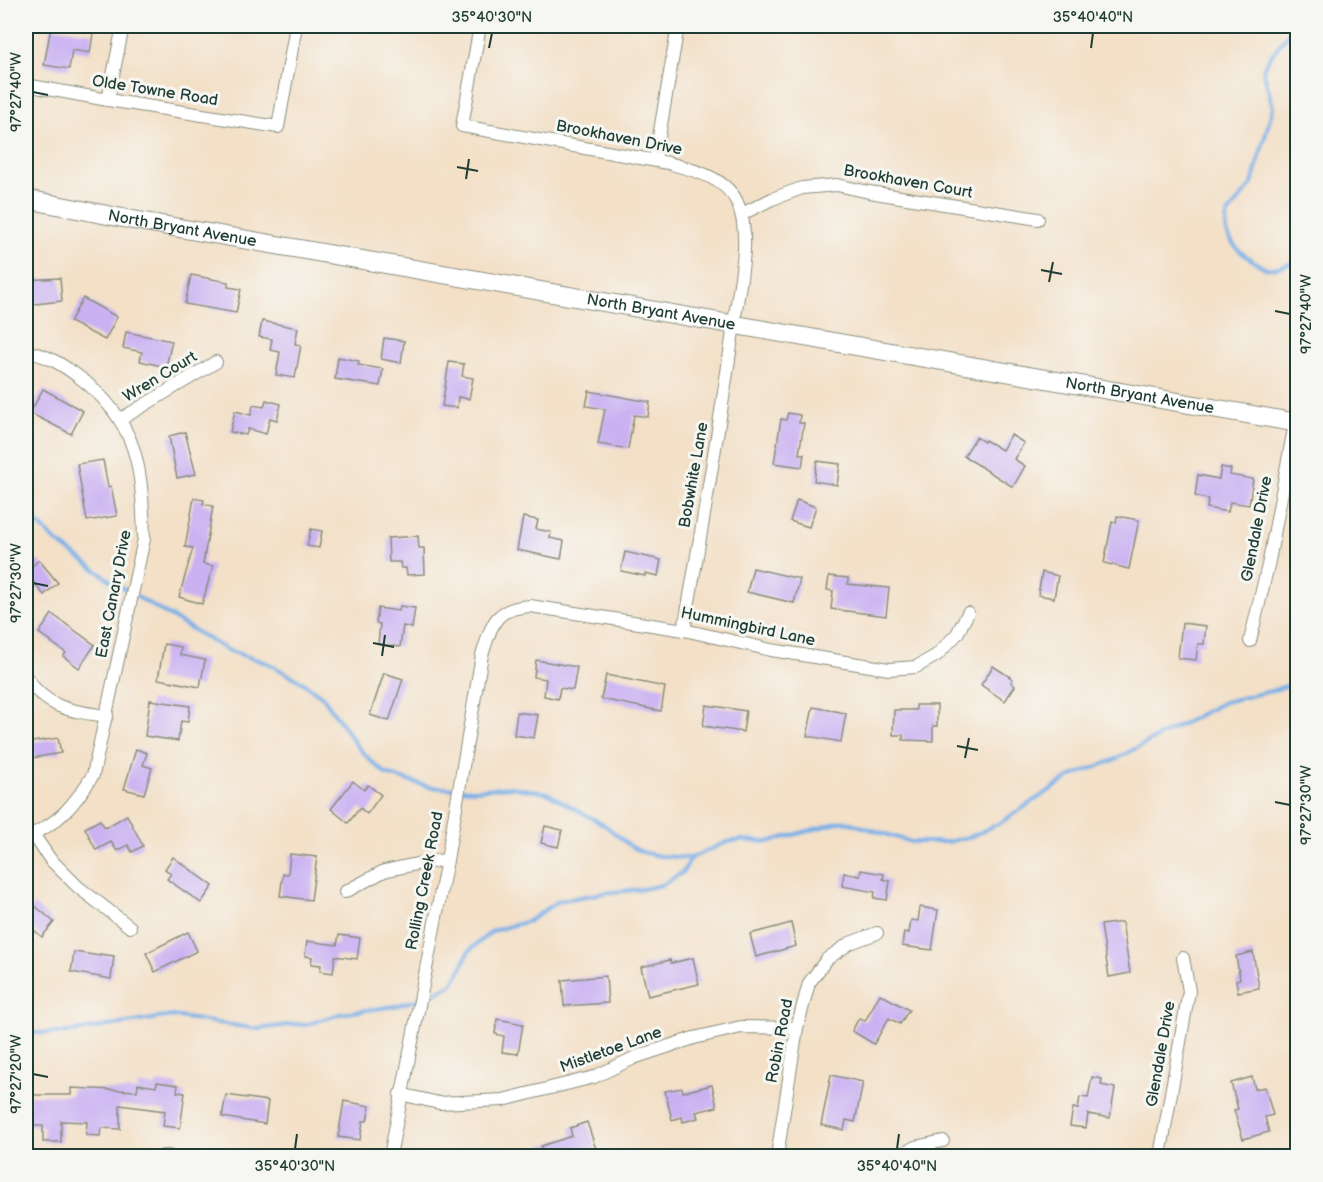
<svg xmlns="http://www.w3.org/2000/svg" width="1323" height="1182" font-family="'Balsamiq Sans',sans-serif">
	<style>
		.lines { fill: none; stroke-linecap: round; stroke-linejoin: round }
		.stream { stroke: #77afe7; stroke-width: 4 }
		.building { fill: #cab1f2 }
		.street-casing { stroke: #898e7e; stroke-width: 14 }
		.secondary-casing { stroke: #898e7e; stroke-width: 20 }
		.street { stroke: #fff; stroke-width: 12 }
		.secondary { stroke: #fff; stroke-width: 18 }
		.ticks { fill: none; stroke: #1f3d34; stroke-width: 2 }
		.labels { text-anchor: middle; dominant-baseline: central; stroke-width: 6; stroke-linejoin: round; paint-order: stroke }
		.street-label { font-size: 16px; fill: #1f3d34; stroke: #f6f6f2 }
		.neatline { fill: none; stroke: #1f3d34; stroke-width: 2 }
		.ticks-label { font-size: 15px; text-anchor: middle; fill: #1f3d34 }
	</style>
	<rect width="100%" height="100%" fill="#f6f6f2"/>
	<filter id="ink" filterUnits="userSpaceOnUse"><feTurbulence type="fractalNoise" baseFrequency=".0167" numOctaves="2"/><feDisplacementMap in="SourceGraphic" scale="12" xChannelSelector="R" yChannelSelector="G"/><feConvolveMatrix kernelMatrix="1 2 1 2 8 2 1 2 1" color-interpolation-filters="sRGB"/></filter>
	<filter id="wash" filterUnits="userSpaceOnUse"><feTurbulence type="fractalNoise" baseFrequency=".008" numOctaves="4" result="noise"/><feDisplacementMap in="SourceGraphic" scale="24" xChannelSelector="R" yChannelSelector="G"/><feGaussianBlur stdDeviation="1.35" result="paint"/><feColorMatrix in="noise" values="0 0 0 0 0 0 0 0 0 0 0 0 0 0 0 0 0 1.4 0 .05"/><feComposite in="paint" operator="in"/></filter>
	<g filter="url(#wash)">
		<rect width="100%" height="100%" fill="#f3e0c7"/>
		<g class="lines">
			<g class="stream">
				<path d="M1291 26C1286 43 1269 52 1263 70L1273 107 1252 184 1228 214C1220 234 1237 251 1252 260 1256 262 1261 267 1265 268 1275 270 1288 264 1298 261"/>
				<polyline points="26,513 57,542 114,583 227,650 267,663 299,680 323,697 357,746 371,761 386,774 429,787 474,790 511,787 547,793 606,826 630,846 642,852 660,856 691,858 727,842 741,840 768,842 844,821 911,842 947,842 972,836 1000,823 1070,777 1114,760 1224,702 1271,691 1298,682"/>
				<polyline points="26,1033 63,1033 172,1016 258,1029 296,1024 305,1025 340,1014 395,1006 428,997 452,984 459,973 469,951 492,931 529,921 558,901 603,893 643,889 662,885 683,872 691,858"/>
			</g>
		</g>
		<g id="blocks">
			<g class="building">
				<polygon points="51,27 93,33 90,53 72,50 69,69 44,65"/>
				<polygon points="191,275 228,282 228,287 241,289 236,313 185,304"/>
				<polygon points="60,278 62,301 26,305 26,280"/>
				<polygon points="83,298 117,317 105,340 70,322"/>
				<polygon points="262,321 298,328 295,344 301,345 295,378 276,375 280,352 270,350 272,339 259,337"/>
				<polygon points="126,332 172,341 166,367 140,361 142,352 123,348"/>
				<polygon points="384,338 404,341 401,363 381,359"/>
				<polygon points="338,357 359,361 358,365 383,369 380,386 335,379"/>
				<polygon points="449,362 464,364 462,376 473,378 469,399 458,397 457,408 442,406"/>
				<polygon points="43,389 83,411 71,434 30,413"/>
				<polygon points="589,391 650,402 648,417 634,415 628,449 598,444 605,409 586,406"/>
				<polygon points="266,400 281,404 277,420 270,418 266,434 248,429 246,435 230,432 235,411 251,415 253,405 264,407"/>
				<polygon points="788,413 800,415 799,423 804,423 799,454 804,454 802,467 774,463 781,419 786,420"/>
				<polygon points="185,432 196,474 177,478 169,436"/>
				<polygon points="1011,435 1024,443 1014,459 1025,466 1013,487 964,456 976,437 984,442 985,440 1002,450"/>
				<polygon points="103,460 108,487 111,486 117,516 87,521 77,464"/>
				<polygon points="817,461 840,464 837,485 814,481"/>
				<polygon points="1221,467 1231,469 1230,475 1253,479 1249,505 1230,502 1228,512 1207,508 1208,499 1195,496 1198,475 1219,479"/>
				<polygon points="194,498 204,500 203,504 213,506 203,564 213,566 202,604 179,597 193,548 185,547"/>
				<polygon points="797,500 816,507 809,527 790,521"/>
				<polygon points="1117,516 1139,520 1129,569 1104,563 1112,522 1116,523"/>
				<polygon points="523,517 538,520 536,529 551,532 550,538 564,541 561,559 517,550"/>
				<polygon points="311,529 322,531 319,548 307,546"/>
				<polygon points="418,536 419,548 424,548 425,574 407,575 406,568 401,568 400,562 389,562 388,538"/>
				<polygon points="625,552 661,560 658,576 645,573 645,576 621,571"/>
				<polygon points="39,560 58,583 44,595 26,574 26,571"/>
				<polygon points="753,568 800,579 794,603 747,592"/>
				<polygon points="1042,572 1058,576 1054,598 1038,595"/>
				<polygon points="829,576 848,578 848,584 889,588 886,616 831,609 833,591 827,590"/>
				<polygon points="400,606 415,608 412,628 403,626 400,647 378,644 380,624 376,623 378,608 399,611"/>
				<polygon points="52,614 95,645 79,668 63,656 66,653 39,633"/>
				<polygon points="1182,623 1206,626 1204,644 1198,644 1196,660 1178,658"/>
				<polygon points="164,644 181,647 180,655 205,660 200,687 158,679"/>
				<polygon points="536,660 577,667 573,690 560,688 558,699 544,696 546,679 534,677"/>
				<polygon points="993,666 1013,679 1011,682 1015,686 1005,701 981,685"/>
				<polygon points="384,673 403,679 389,721 370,715"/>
				<polygon points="606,675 665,687 661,711 601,699"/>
				<polygon points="150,700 190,706 188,722 181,721 178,741 145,736"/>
				<polygon points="706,705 746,711 743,732 703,726"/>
				<polygon points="916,705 937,705 937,726 933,726 933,741 903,740 903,735 893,735 894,710 916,710"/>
				<polygon points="813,707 846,713 841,742 807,736"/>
				<polygon points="517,712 538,715 534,738 514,735"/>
				<polygon points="58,738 61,753 26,759 26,743"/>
				<polygon points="136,749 147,753 143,765 152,768 144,794 124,789"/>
				<polygon points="353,781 364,790 368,785 381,795 367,814 360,808 348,823 331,809"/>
				<polygon points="127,815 143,846 132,852 128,845 117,851 111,842 96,850 85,828 100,820 105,828"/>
				<polygon points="545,826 562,830 558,847 541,843"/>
				<polygon points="290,854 317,857 311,900 280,896 283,874 288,874"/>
				<polygon points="173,857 213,886 201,903 167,879 171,874 165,869"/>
				<polygon points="861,870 884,874 883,879 890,881 887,900 874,898 875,892 842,886 844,873 860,876"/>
				<polygon points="34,905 54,922 42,937 26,923 26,915"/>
				<polygon points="920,907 938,910 932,950 902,946 904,932 909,933 911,920 918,921"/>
				<polygon points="1122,922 1130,973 1109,977 1101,925"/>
				<polygon points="791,923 796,946 756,957 750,934"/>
				<polygon points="188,932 197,951 155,972 146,953"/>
				<polygon points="339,935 360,938 357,959 335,956 333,973 320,971 321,965 311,964 312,957 305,956 307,941 337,945"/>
				<polygon points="74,952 100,956 100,954 114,956 111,979 71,972"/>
				<polygon points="1253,952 1259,988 1238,992 1236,980 1240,979 1236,956"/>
				<polygon points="693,958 699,984 648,996 641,967 670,960 671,963"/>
				<polygon points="606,976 608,1003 564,1006 562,980"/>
				<polygon points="880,994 909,1010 900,1024 889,1018 874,1044 852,1031 859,1018 865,1021"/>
				<polygon points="497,1019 523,1024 518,1054 502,1052 504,1036 495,1034"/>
				<polygon points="831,1075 863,1082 855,1122 846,1120 844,1130 821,1125"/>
				<polygon points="1092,1077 1102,1079 1101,1085 1115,1088 1110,1118 1088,1114 1086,1128 1070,1126 1073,1108 1078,1109 1080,1097 1088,1098"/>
				<polygon points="1252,1077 1255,1089 1265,1087 1273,1115 1265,1117 1269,1132 1243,1139 1234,1110 1238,1109 1231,1083"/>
				<polygon points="157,1082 178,1085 177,1092 185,1093 180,1128 163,1126 165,1111 120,1105 120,1129 101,1128 100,1136 86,1135 87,1122 61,1121 61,1142 43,1142 43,1126 28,1126 29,1095 71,1095 71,1088 137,1091 138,1084 156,1087"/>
				<polygon points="712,1085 717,1107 696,1112 698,1118 683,1122 682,1117 672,1120 665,1091 682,1088 683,1092"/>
				<polygon points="226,1095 268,1101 265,1124 222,1117"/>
				<polygon points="344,1101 370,1106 367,1121 363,1121 360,1140 338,1137"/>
				<polygon points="587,1122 598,1155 593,1156 545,1156 541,1146 572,1136 570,1128"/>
			</g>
		</g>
	</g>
	<g filter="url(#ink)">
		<use href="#blocks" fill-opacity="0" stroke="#898e7e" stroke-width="1.5"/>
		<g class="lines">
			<defs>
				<g id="street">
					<path d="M480 26 462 126 668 163C693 170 725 177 737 202 753 236 738 288 734 324 720 426 702 528 684 630"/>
					<polyline points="26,85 108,100 278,127 296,26"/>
					<polyline points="108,100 123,26"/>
					<polyline points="655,160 678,26"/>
					<polyline points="742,214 772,199 802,188 837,185 869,192 1038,219"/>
					<path d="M26 352C46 354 63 365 79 377 139 422 142 469 144 539L93 775C76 802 58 826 26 836"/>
					<polyline points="121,419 216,362"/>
					<polyline points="1250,641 1269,561 1295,423"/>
					<path d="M26 677C47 709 71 711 107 716"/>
					<polyline points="33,834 50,859 78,887 130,927"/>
					<polyline points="345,892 384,871 421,863 447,860"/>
					<polyline points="400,1094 439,1103 503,1100 594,1077 636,1057 694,1038 741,1027 797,1028"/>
					<polyline points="163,1156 169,1156"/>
					<path d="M390 1156 447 860 482 655C493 623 493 609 530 606L684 630 771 650 889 669 916 667 937 655 957 634 968 613"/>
					<polyline points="777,1156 797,1028 809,983 827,959 850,943 877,933"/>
					<polyline points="899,1156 915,1147 943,1141"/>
					<polyline points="1160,1156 1189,991 1183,958"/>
				</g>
				<g id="secondary">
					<path id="s1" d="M26 199 133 220 1298 423"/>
				</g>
			</defs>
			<use href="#street" class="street-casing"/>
			<use href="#secondary" class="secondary-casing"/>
			<use href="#street" class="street"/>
			<use href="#secondary" class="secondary"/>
		</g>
	</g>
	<path class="ticks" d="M489 48 492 33M1091 48 1093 33M33 92 48 95M457 167 478 171M466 179 469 159M1041 270 1062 274M1049 282 1053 262M1275 311 1290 314M33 583 48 586M373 643 394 647M382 656 385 635M957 746 978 750M965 758 969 738M1275 802 1290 805M33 1074 48 1077M295 1149 297 1134M897 1149 899 1134"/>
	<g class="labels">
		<g class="street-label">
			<text transform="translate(155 91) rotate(9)">Olde Towne Road</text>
			<text transform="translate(619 138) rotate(11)">Brookhaven Drive</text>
			<text transform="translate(908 182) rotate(10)">Brookhaven Court</text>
			<text stroke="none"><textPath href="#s1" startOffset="159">North Bryant Avenue</textPath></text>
			<text stroke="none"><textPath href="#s1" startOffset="645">North Bryant Avenue</textPath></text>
			<text transform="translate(160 377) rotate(-31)">Wren Court</text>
			<text stroke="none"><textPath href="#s1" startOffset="1131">North Bryant Avenue</textPath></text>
			<text transform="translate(694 475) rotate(-80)">Bobwhite Lane</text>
			<text transform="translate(1257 529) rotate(-79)">Glendale Drive</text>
			<text transform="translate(114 594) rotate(-79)">East Canary Drive</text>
			<text transform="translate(748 627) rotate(12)">Hummingbird Lane</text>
			<text transform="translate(425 881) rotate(-79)">Rolling Creek Road</text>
			<text transform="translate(780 1041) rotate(-79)">Robin Road</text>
			<text transform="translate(611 1050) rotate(-20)">Mistletoe Lane</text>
			<text transform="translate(1161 1054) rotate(-80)">Glendale Drive</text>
		</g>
	</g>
	<rect width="1323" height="1182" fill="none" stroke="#f6f6f2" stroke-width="66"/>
	<rect x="33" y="33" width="1257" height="1116" class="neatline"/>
	<g class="ticks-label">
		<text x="492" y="22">35°40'30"N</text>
		<text x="1093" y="22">35°40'40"N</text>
		<text transform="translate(16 92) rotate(-90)" y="5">97°27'40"W</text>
		<text transform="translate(1306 314) rotate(-90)" y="5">97°27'40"W</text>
		<text transform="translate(16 583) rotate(-90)" y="5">97°27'30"W</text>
		<text transform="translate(1306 805) rotate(-90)" y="5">97°27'30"W</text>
		<text transform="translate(16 1074) rotate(-90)" y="5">97°27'20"W</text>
		<text x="295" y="1171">35°40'30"N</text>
		<text x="897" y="1171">35°40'40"N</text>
	</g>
</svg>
